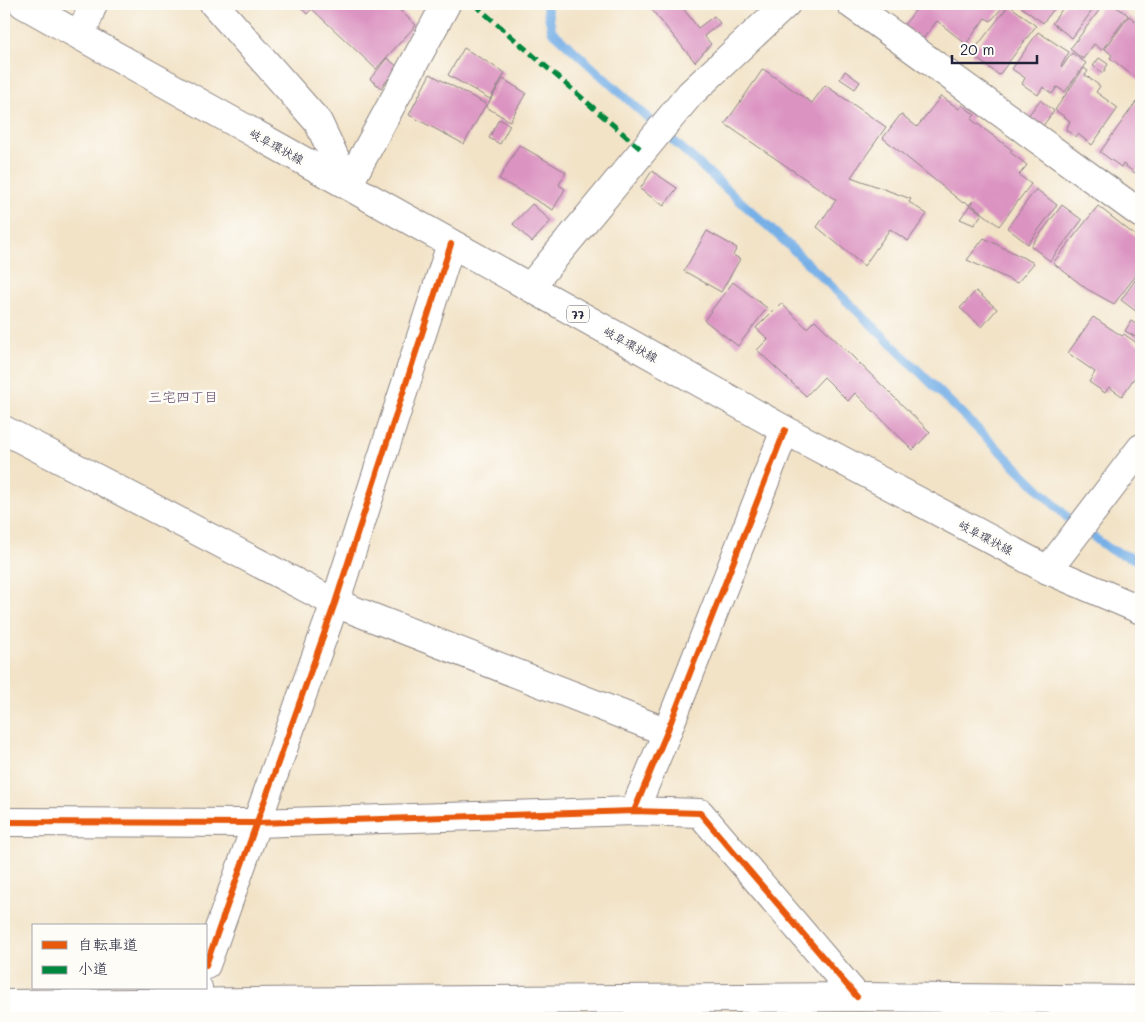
<svg xmlns="http://www.w3.org/2000/svg" width="1145" height="1022" font-family="Mali,'Klee One',sans-serif">
	<style>
		.lines { fill: none; stroke-linecap: round; stroke-linejoin: round }
		.stream { stroke: #77b0e7; stroke-width: 9 }
		.building { fill: #db93c1 }
		.minor-casing { stroke: #8a8281; stroke-width: 30 }
		.primary-casing { stroke: #8a8281; stroke-width: 30 }
		.trunk-casing { stroke: #8a8281; stroke-width: 30 }
		.minor { stroke: #fff; stroke-width: 28 }
		.primary { stroke: #fff; stroke-width: 28 }
		.trunk { stroke: #fff; stroke-width: 28 }
		.quiet { stroke: #00873e; stroke-width: 5; stroke-dasharray: 10 5; stroke-linecap: butt }
		.cycleway-casing { stroke: #fdfcf7; stroke-width: 9 }
		.cycleway { stroke: #e8590c; stroke-width: 6 }
		.labels { text-anchor: middle; dominant-baseline: central; stroke-width: 5; stroke-linejoin: round; paint-order: stroke }
		.shield { fill: #fdfcf7; stroke: #646373; stroke-width: 1 }
		.shield-label { font-size: 11px; font-weight: bold; fill: #22223b }
		.street-label { font-size: 12px; fill: #22223b; stroke: #fdfcf7 }
		.neighbourhood-label { font-size: 14px; fill: #634a6a; stroke: #fdfcf7 }
	</style>
	<rect width="100%" height="100%" fill="#fdfcf7"/>
	<filter id="ink" filterUnits="userSpaceOnUse"><feTurbulence type="fractalNoise" baseFrequency=".02" numOctaves="2"/><feDisplacementMap in="SourceGraphic" scale="10" xChannelSelector="R" yChannelSelector="G"/><feConvolveMatrix kernelMatrix="1 2 1 2 8 2 1 2 1" color-interpolation-filters="sRGB"/></filter>
	<filter id="wash" filterUnits="userSpaceOnUse"><feTurbulence type="fractalNoise" baseFrequency=".0096" numOctaves="4" result="noise"/><feDisplacementMap in="SourceGraphic" scale="20" xChannelSelector="R" yChannelSelector="G"/><feGaussianBlur stdDeviation="1.12" result="paint"/><feColorMatrix in="noise" values="0 0 0 0 0 0 0 0 0 0 0 0 0 0 0 0 0 1.4 0 .05"/><feComposite in="paint" operator="in"/></filter>
	<g filter="url(#wash)">
		<rect width="100%" height="100%" fill="#f2e3c7"/>
		<g class="lines">
			<polyline class="stream" points="546,4 552,31 782,239 875,328 1068,518 1111,550 1141,561"/>
		</g>
		<g id="blocks">
			<g class="building">
				<polygon points="297,4 393,4 416,25 376,69 312,9 307,14"/>
				<polygon points="647,4 685,4 682,7 698,28 714,16 720,23 704,36 711,44 695,62"/>
				<polygon points="906,4 1002,4 1004,5 991,21 985,18 966,44 937,21 922,40 903,26 915,11"/>
				<polygon points="1025,4 1058,4 1043,23 1022,8"/>
				<polygon points="1066,4 1097,4 1072,38 1052,23"/>
				<polygon points="1104,4 1112,4 1128,15 1102,50 1094,44 1083,59 1070,49"/>
				<polygon points="1009,5 1036,26 999,75 971,54"/>
				<polygon points="1129,16 1141,26 1141,82 1110,58 1112,55 1105,49"/>
				<polygon points="1038,32 1069,52 1061,66 1062,67 1072,53 1086,63 1065,92 1057,87 1052,94 1043,87 1038,95 1022,84 1025,78 1012,69"/>
				<polygon points="464,48 505,73 490,99 448,75"/>
				<polygon points="387,58 398,67 381,88 370,79"/>
				<polygon points="1099,58 1108,64 1103,73 1093,66"/>
				<polygon points="1084,68 1088,71 1085,75 1100,86 1096,92 1118,108 1092,145 1078,134 1076,137 1066,130 1070,121 1055,110"/>
				<polygon points="763,69 812,103 825,85 886,127 851,177 911,199 909,202 927,214 908,241 890,229 864,266 817,227 836,200 725,124"/>
				<polygon points="845,71 860,82 855,89 840,79"/>
				<polygon points="430,74 486,104 464,144 409,115"/>
				<polygon points="503,79 526,93 510,121 486,107"/>
				<polygon points="941,96 959,109 962,105 975,115 971,119 1012,150 1010,152 1027,165 1019,175 1031,184 999,226 971,204 973,201 969,205 965,201 963,203 883,138 901,114 917,127"/>
				<polygon points="1040,100 1054,111 1042,127 1028,116"/>
				<polygon points="1136,102 1141,106 1141,165 1135,173 1123,164 1121,167 1100,152"/>
				<polygon points="499,119 510,125 500,144 489,138"/>
				<polygon points="519,145 566,172 559,185 565,189 553,210 499,179"/>
				<polygon points="652,171 677,188 664,206 640,189"/>
				<polygon points="1036,189 1057,205 1028,244 1007,228"/>
				<polygon points="532,204 551,221 532,242 513,224"/>
				<polygon points="970,205 982,214 974,225 960,219"/>
				<polygon points="1062,205 1082,220 1050,261 1031,246"/>
				<polygon points="1098,206 1141,240 1141,269 1114,304 1087,289 1053,263"/>
				<polygon points="707,231 737,248 733,255 740,259 721,292 684,271"/>
				<polygon points="984,238 1034,263 1017,283 967,260"/>
				<polygon points="1141,272 1141,315 1121,300"/>
				<polygon points="733,282 767,308 738,346 704,320"/>
				<polygon points="976,291 997,309 982,327 960,308"/>
				<polygon points="781,303 807,328 815,320 930,432 913,450 855,393 848,401 824,377 806,396 757,350 768,339 756,328"/>
				<polygon points="1093,317 1122,336 1124,334 1141,346 1141,368 1122,396 1109,387 1105,393 1089,382 1095,372 1068,353"/>
				<polygon points="1131,321 1141,327 1141,340 1125,331"/>
			</g>
		</g>
	</g>
	<g filter="url(#ink)">
		<use href="#blocks" fill-opacity="0" stroke="#8a8281" stroke-width="1"/>
		<g class="lines">
			<defs>
				<g id="minor">
					<polyline points="214,4 318,122 348,185"/>
					<polyline points="851,4 1141,214"/>
					<polyline points="81,36 93,4"/>
					<polyline points="348,185 446,4"/>
					<polyline points="530,287 690,94 786,4"/>
					<polyline points="4,430 335,603 667,732"/>
					<polyline points="1048,570 1141,448"/>
					<polyline points="634,811 667,732 785,430"/>
					<polyline points="4,822 256,823 634,811 700,813 857,997"/>
					<polyline points="206,965 335,603 451,244"/>
					<polyline points="187,1018 198,988"/>
				</g>
				<polyline id="primary" points="23,4 785,430 1048,570 1141,610"/>
				<polyline id="trunk" points="4,1004 857,997 1141,1000"/>
			</defs>
			<use href="#minor" class="minor-casing"/>
			<use href="#primary" class="primary-casing"/>
			<use href="#trunk" class="trunk-casing"/>
			<use href="#minor" class="minor"/>
			<use href="#primary" class="primary"/>
			<use href="#trunk" class="trunk"/>
			<polyline class="quiet" points="474,4 643,151"/>
			<defs>
				<g id="cycleway">
					<polyline points="634,811 667,732 785,430"/>
					<polyline points="4,822 256,823 634,811 700,813 857,997"/>
					<polyline points="206,965 335,603 451,244"/>
				</g>
			</defs>
			<use href="#cycleway" class="cycleway-casing"/>
			<use href="#cycleway" class="cycleway"/>
		</g>
	</g>
	<g class="labels">
		<rect class="shield" x="567" y="305.5" width="22" height="17" rx="4"/>
		<g class="shield-label">
			<text x="578" y="314">77</text>
		</g>
		<g class="street-label">
			<text transform="translate(277 146) rotate(29)">岐阜環状線</text>
			<text transform="translate(631 344) rotate(29)">岐阜環状線</text>
			<text transform="translate(986 537) rotate(28)">岐阜環状線</text>
		</g>
		<g class="neighbourhood-label">
			<text x="183" y="396">三宅四丁目</text>
		</g>
	</g>
	<rect width="1145" height="1022" fill="none" stroke="#fdfcf7" stroke-width="20"/>
	<rect x="32" y="924" width="175" height="65" fill="#fdfcf7" stroke="#a5a5ac"/>
	<rect x="42" y="941" width="25" height="8" fill="#e8590c" stroke="#a5a5ac"/>
	<text x="78" y="950" font-size="15" fill="#22223b">自転車道</text>
	<rect x="42" y="966" width="25" height="8" fill="#00873e" stroke="#a5a5ac"/>
	<text x="78" y="974" font-size="15" fill="#22223b">小道</text>
	<path d="M952 55v8h85v-8" fill="none" stroke="#22223b" stroke-width="2.5"/>
	<text x="960" y="55" font-size="15" fill="#22223b" stroke="#fdfcf7" stroke-width="4" paint-order="stroke">20 m</text>
</svg>
